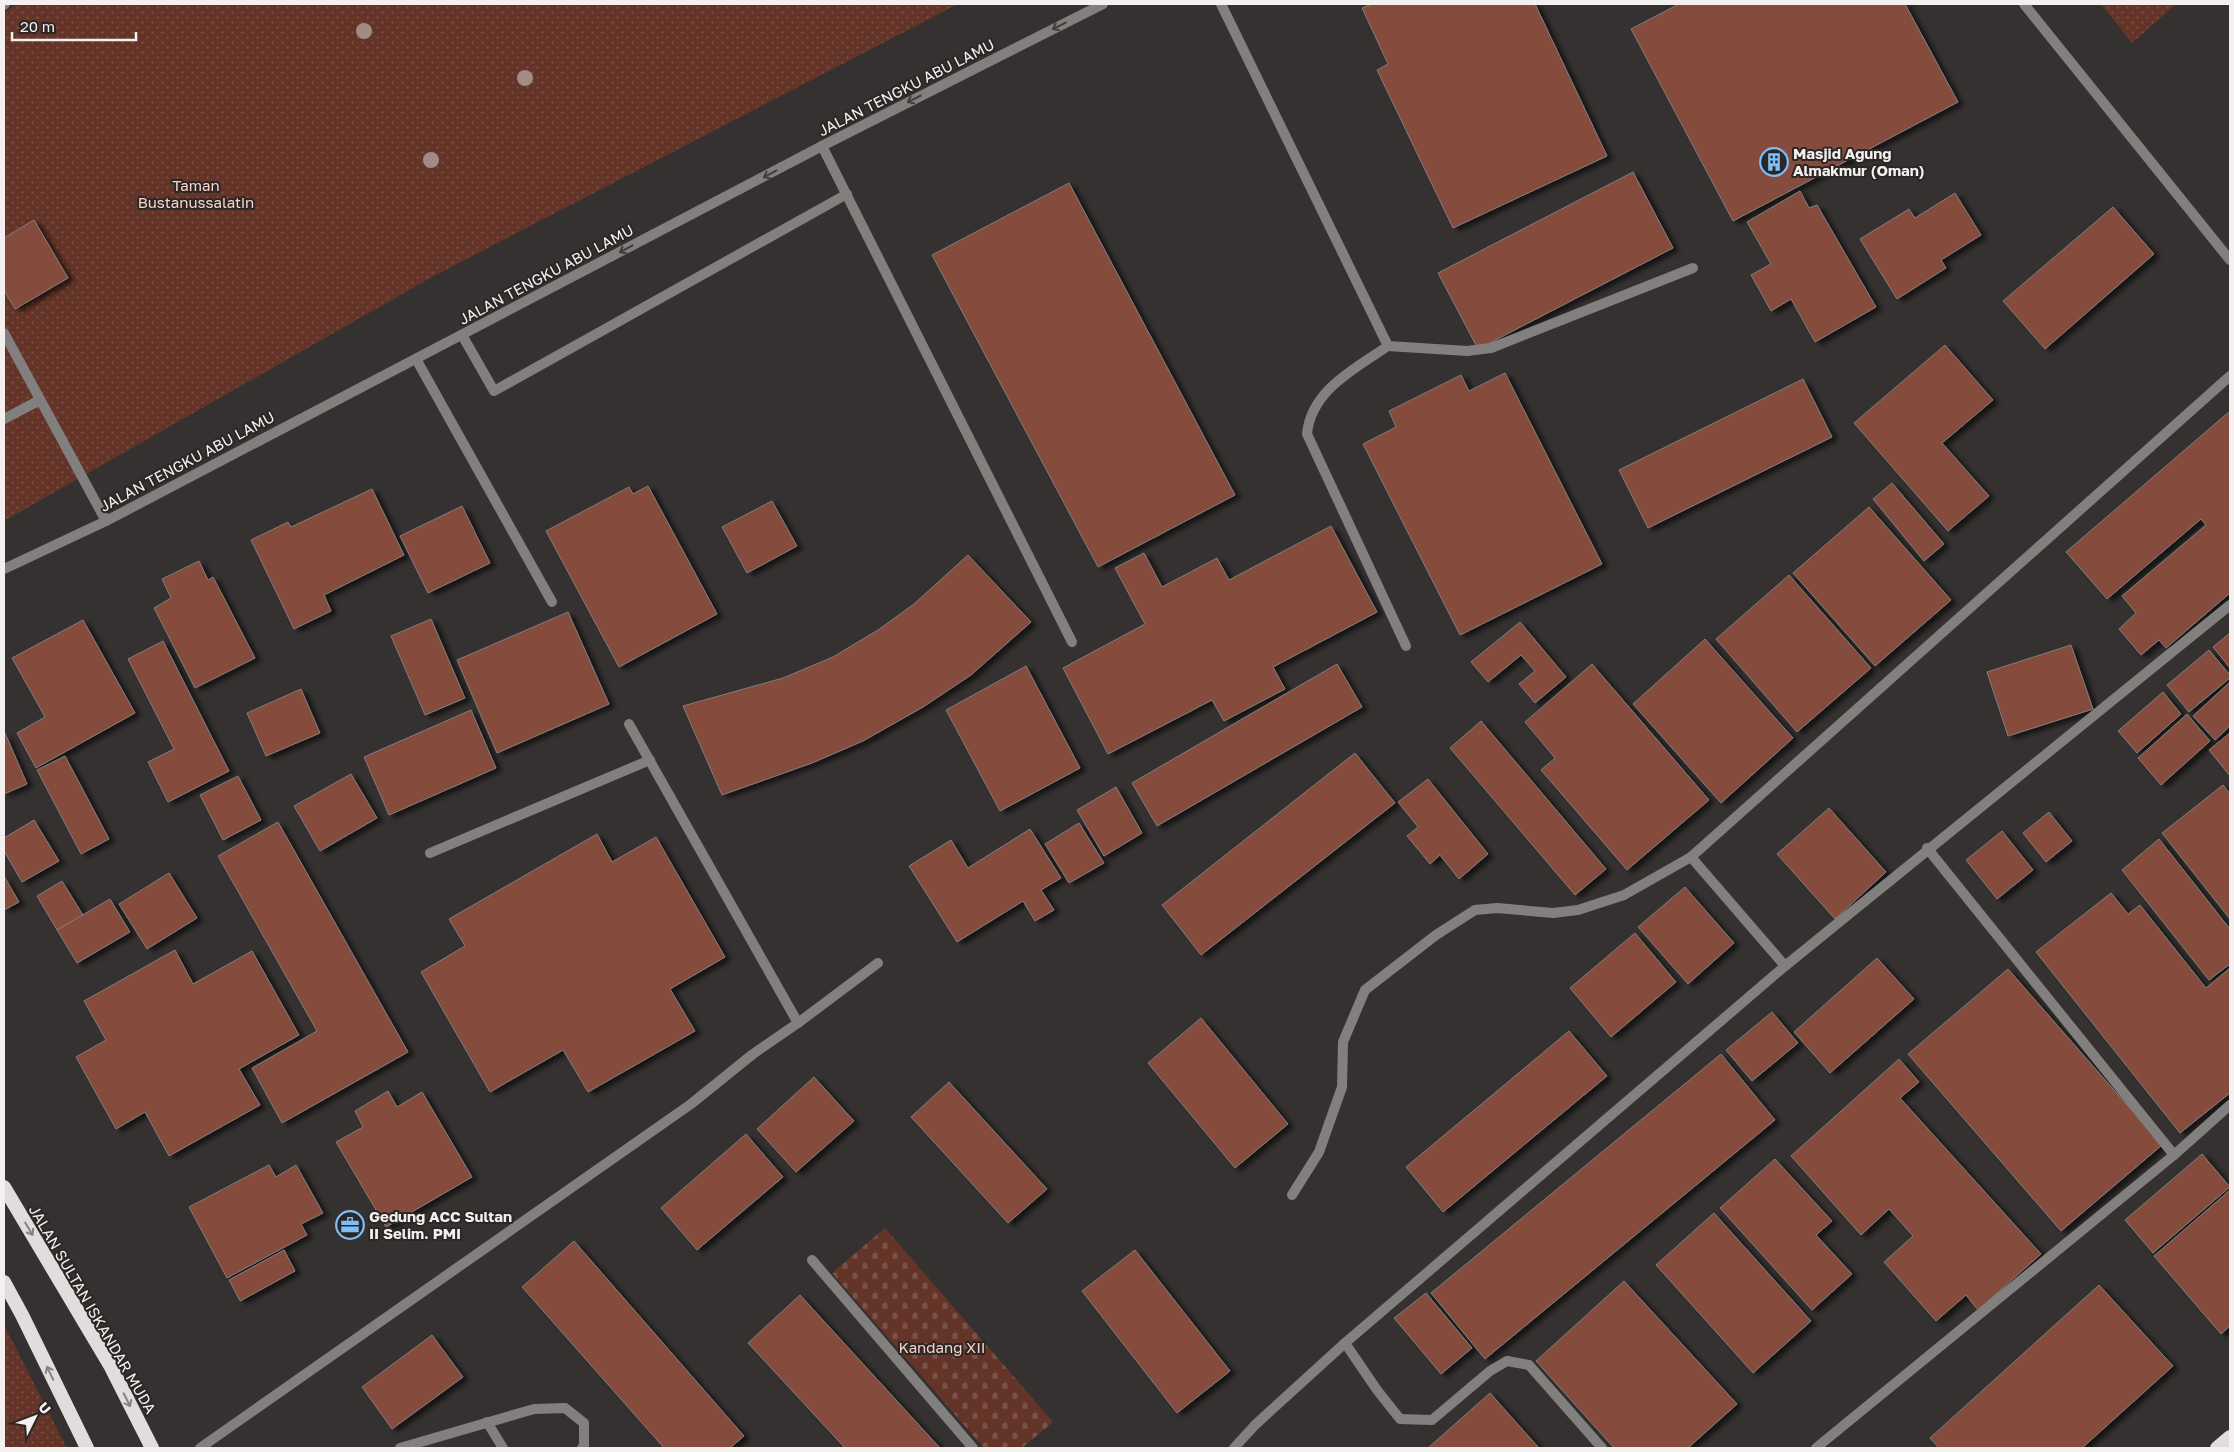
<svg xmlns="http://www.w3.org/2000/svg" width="2234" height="1452" font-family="'Golos Text',sans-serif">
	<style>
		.green { fill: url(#green-dots) }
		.cemetery { fill: url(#cemetery-stones) }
		.building { fill: #854c3c; stroke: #827d7c; filter: url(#shadow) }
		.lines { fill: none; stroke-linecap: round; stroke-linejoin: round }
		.service { stroke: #82807f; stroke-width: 10 }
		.minor { stroke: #82807f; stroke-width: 10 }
		.tertiary { stroke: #82807f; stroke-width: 10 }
		.trunk { stroke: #e2dcdc; stroke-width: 14 }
		.tree { fill: #a18b84 }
		.oneway { stroke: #413d3c }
		.oneway2 { stroke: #868281 }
		.labels { text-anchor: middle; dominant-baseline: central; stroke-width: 4; stroke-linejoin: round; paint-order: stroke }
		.street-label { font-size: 15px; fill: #f3f0ef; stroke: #2b2726 }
		.poi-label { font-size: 15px; font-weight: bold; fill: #f3f0ef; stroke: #2b2726; text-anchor: start }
		.park-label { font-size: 15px; fill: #fad4c9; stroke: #2b2726 }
	</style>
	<defs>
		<pattern id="green-dots" width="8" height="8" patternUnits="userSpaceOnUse" patternTransform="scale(1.25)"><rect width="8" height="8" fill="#633427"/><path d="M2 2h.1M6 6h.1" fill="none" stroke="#7a5247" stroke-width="1.8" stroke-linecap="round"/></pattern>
		<pattern id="cemetery-stones" width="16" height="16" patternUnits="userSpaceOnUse" patternTransform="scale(1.25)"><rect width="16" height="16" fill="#633427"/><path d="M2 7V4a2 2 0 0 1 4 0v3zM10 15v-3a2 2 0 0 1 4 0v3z" fill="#7a5247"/></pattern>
		<filter id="shadow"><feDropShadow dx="5.5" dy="3" stdDeviation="2.5" flood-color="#0009"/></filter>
	</defs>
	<rect width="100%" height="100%" fill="#353130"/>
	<g class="green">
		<polygon points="18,4 958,4 432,277 4,521 4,12"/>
		<polygon points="2101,4 2176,4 2132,43"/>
		<polygon points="4,1325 67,1448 4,1448"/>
	</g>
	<polygon class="cemetery" points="885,1228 1053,1422 1022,1448 984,1448 832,1273"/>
	<g class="building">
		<polygon points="1372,4 1535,4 1607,156 1453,228 1377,70 1388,64 1362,8"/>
		<polygon points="1679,4 1905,4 1958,102 1733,221 1631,29"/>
		<polygon points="1633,172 1673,248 1478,349 1438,273"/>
		<polygon points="1069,183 1235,495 1098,567 932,255"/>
		<polygon points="1800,191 1809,208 1817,205 1876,307 1815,342 1791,299 1771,311 1751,275 1771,264 1747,222"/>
		<polygon points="1955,193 1981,235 1941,260 1946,268 1897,299 1860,239 1909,209 1915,218"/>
		<polygon points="2113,207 2154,254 2045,349 2003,301"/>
		<polygon points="34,220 68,278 15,309 4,290 4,238"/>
		<polygon points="1945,345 1993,400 1942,443 1989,496 1948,531 1854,423"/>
		<polygon points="1505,373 1602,564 1460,635 1363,444 1396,427 1389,411 1461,375 1469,391"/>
		<polygon points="1803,379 1832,437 1648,528 1619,470"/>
		<polygon points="2230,411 2230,593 2166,648 2159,640 2141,655 2119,629 2136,613 2122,596 2206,525 2201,519 2107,599 2066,552"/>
		<polygon points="1892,483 1944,544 1924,561 1873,499"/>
		<polygon points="648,486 717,614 619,667 546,531 629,487 633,494"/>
		<polygon points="372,489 404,555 324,595 331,611 294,629 251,540 288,522 291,527"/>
		<polygon points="772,501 797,546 747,573 722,527"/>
		<polygon points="462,506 490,563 428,593 400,536"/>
		<polygon points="1869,507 1951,600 1875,666 1793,573"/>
		<polygon points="1331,526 1377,612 1273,667 1285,689 1224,721 1212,700 1108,754 1063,668 1145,624 1115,568 1144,553 1162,587 1217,558 1229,580"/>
		<polygon points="968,555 1031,622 971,675 923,707 863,741 812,763 722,795 683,706 783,678 833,657 878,630 914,604"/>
		<polygon points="199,561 208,580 213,577 255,658 195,688 154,608 171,598 162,579"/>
		<polygon points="1789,575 1871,668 1797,732 1716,639"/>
		<polygon points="568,612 609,704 497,753 457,660"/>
		<polygon points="431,619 465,698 425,715 391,636"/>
		<polygon points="83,620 135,713 36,768 17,733 45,717 12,658"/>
		<polygon points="1520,622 1566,677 1535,703 1519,684 1535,671 1521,655 1488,682 1471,662"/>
		<polygon points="2230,633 2230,668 2213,647"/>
		<polygon points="1705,639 1793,738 1721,803 1633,704"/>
		<polygon points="163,641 229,771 168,802 148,762 174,749 128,659"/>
		<polygon points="2071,645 2093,709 2008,736 1987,672"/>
		<polygon points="2209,650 2230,675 2230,678 2189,712 2167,685"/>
		<polygon points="1337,664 1362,707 1157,826 1132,783"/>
		<polygon points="1592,664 1709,800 1627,870 1541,770 1555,758 1525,722"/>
		<polygon points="1026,666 1080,768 1000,811 946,710"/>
		<polygon points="2230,682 2230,726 2215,740 2193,716"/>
		<polygon points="301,689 320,733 266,756 247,713"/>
		<polygon points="2163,692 2181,714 2137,753 2118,731"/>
		<polygon points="471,710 496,768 389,815 364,757"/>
		<polygon points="2187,714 2210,741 2161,785 2138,758"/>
		<polygon points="1481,721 1606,869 1575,895 1450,748"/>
		<polygon points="5,733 27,784 4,794 4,734"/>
		<polygon points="2230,733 2230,776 2209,750"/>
		<polygon points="1355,753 1395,803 1201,955 1162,905"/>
		<polygon points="65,756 109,839 81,854 37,770"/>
		<polygon points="351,774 377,818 320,851 294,806"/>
		<polygon points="238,776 261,820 223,840 200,795"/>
		<polygon points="1428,779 1488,854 1459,879 1440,855 1430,864 1407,836 1418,827 1398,802"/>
		<polygon points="2223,785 2230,794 2230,919 2162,833"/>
		<polygon points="1116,787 1142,833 1104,856 1077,810"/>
		<polygon points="1829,808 1886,872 1835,919 1777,854"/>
		<polygon points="2049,812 2072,841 2046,862 2023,833"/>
		<polygon points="34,820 59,861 22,882 4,851 4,838"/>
		<polygon points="278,822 408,1052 282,1123 252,1068 317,1031 218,856"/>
		<polygon points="1079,823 1104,863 1069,883 1045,844"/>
		<polygon points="1030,829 1061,878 1041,890 1054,910 1035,921 1023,901 957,942 909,866 951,840 968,868"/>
		<polygon points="2002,831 2033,870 1997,899 1966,860"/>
		<polygon points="597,834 612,862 656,837 725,957 670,989 695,1031 588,1092 563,1050 490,1092 421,972 465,946 449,919"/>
		<polygon points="2159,839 2230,929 2230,964 2209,980 2122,870"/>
		<polygon points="169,873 197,918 147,949 119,904"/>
		<polygon points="4,876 19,902 4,910"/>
		<polygon points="62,881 83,915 57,930 37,896"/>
		<polygon points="1685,887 1734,943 1688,984 1638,927"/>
		<polygon points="2111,893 2128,914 2140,905 2206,988 2230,968 2230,1093 2180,1133 2036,952"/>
		<polygon points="110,899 130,932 77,963 57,930"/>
		<polygon points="1635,933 1676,982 1611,1037 1570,988"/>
		<polygon points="175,950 193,984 252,951 299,1035 239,1069 260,1105 169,1156 145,1112 116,1129 76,1057 106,1040 84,1001"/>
		<polygon points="1877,958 1914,999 1830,1073 1794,1032"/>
		<polygon points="2008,969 2162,1145 2061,1231 1908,1054"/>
		<polygon points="1772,1012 1798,1043 1752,1081 1726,1050"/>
		<polygon points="1201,1018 1288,1124 1235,1168 1148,1063"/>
		<polygon points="1569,1031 1607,1076 1443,1212 1406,1167"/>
		<polygon points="1721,1054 1775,1120 1485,1359 1431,1293"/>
		<polygon points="1899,1059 1919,1082 1900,1098 2041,1254 1978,1310 1966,1295 1936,1321 1884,1262 1913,1236 1889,1209 1861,1235 1791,1156"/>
		<polygon points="814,1077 854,1121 796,1172 757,1129"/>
		<polygon points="949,1082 1047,1189 1008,1223 911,1117"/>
		<polygon points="388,1091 397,1107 422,1092 472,1177 386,1227 336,1142 363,1127 355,1111"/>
		<polygon points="746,1134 783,1177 697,1250 661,1208"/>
		<polygon points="2202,1154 2230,1187 2153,1253 2125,1220"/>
		<polygon points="1775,1159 1832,1221 1816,1235 1852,1274 1812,1310 1720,1208"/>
		<polygon points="269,1165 276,1177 296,1165 323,1213 301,1224 307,1235 227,1278 189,1207"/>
		<polygon points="2230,1190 2230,1326 2221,1334 2154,1256"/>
		<polygon points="1714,1213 1811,1321 1753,1373 1656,1265"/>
		<polygon points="574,1241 744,1436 730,1448 664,1448 522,1287"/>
		<polygon points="284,1250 295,1271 240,1301 229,1280"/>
		<polygon points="1135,1250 1230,1371 1177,1413 1082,1291"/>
		<polygon points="1624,1281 1737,1404 1688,1448 1614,1448 1536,1361"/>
		<polygon points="2099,1285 2173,1366 2082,1448 1939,1448 1930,1438"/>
		<polygon points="1426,1293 1472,1348 1441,1374 1394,1318"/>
		<polygon points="800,1295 940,1448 845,1448 748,1343"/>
		<polygon points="432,1335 463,1377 392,1429 362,1387"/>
		<polygon points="1490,1393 1539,1448 1428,1448"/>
	</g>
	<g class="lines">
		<g class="service">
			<polyline points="1221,4 1388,346 1467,351 1491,348 1693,268"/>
			<polyline points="822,146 1072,642"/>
			<polyline points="4,333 106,521"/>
			<polyline points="462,335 494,391 847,194"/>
			<path d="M1388 346C1356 368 1311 390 1307 434L1406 646"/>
			<polyline points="4,419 40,400"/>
			<polyline points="1927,848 2174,1155"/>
			<polyline points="430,853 650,760"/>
			<polyline points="1691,857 1785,966"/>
			<polyline points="1292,1195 1319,1152 1342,1087 1343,1042 1365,990 1436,935 1475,910 1497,908 1553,913 1578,910 1624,895 1691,857 2230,376"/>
			<polyline points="812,1260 973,1448"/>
			<polyline points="1345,1343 1377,1390 1400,1419 1432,1420 1490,1371 1507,1361 1529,1365 1602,1448"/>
			<polyline points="1816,1448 2174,1155 2230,1105"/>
		</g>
		<g class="minor">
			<polyline points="2024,4 2230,260"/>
			<polyline points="416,359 552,602"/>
			<polyline points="798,1023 878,963"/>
			<polyline points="487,1422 503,1448"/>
			<polyline points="200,1448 691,1104 753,1054 798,1023 629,724"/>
			<polyline points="400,1448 534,1409 565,1408 584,1423 584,1446 582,1448"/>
			<polyline points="1234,1448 1255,1425 1345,1343 1785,966 2230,605"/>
		</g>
		<g class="tertiary">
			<polyline points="4,5 5,4"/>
			<polyline points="4,569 106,521 822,146 1103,4"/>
		</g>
		<g class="trunk">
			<polyline points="4,1187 111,1367 152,1448"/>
			<polyline points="4,1282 22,1315 87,1448"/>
			<polyline points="2217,1448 2230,1437"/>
		</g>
	</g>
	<g class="tree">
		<circle cx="364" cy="31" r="8"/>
		<circle cx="525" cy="78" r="8"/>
		<circle cx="431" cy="160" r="8"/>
	</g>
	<defs><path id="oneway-shaft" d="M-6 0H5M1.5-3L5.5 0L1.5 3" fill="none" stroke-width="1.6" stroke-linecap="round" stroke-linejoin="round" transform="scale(1.25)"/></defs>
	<g class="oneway">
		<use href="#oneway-shaft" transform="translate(1059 26) rotate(153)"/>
		<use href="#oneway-shaft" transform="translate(914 99) rotate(153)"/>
		<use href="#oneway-shaft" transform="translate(770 174) rotate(152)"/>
		<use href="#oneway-shaft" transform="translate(626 249) rotate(152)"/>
	</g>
	<g class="oneway2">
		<use href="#oneway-shaft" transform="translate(29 1229) rotate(59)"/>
		<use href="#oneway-shaft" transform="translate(50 1373) rotate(-116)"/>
		<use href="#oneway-shaft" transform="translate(127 1400) rotate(63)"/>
	</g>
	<defs>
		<symbol id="building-ring" viewBox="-11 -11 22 22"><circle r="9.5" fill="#2b2726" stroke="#7cbef9" stroke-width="1.5"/><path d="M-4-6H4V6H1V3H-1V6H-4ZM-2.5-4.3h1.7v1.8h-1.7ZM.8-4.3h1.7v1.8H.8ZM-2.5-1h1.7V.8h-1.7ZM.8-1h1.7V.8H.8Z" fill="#7cbef9"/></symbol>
		<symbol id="office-ring" viewBox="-11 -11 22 22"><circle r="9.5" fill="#2b2726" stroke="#7cbef9" stroke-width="1.5"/><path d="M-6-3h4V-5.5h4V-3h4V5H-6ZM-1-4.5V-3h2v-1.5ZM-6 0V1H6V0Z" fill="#7cbef9"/></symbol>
	</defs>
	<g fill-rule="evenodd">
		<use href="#building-ring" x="1758" y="146" width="32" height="32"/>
		<use href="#office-ring" x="334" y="1209" width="32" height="32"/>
	</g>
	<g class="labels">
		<g class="street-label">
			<text transform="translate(906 87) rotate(-27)">JALAN TENGKU ABU LAMU</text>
			<text transform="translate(546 274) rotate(-28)">JALAN TENGKU ABU LAMU</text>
			<text transform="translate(187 461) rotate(-28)">JALAN TENGKU ABU LAMU</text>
			<text transform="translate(93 1309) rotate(60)">JALAN SULTAN ISKANDAR MUDA</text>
		</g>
		<g class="poi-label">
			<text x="1793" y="153">Masjid Agung<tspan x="1793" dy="17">Almakmur (Oman)</tspan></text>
			<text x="369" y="1216">Gedung ACC Sultan<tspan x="369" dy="17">II Selim. PMI</tspan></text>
		</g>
		<g class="park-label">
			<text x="196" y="185">Taman<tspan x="196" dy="17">Bustanussalatin</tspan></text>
			<text x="942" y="1347">Kandang XII</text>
		</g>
	</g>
	<rect width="2234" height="1452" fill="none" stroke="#f3f0ef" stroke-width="10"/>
	<g transform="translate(35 1417) rotate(48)" stroke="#2b2726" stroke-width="4" paint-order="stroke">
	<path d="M0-4L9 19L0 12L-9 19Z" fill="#f3f0ef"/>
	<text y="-8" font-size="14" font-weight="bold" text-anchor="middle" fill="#f3f0ef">U</text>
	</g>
	<path d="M12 32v8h124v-8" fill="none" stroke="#f3f0ef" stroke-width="2.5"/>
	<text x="20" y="32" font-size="15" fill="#f3f0ef" stroke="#2b2726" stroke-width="4" paint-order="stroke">20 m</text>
</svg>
